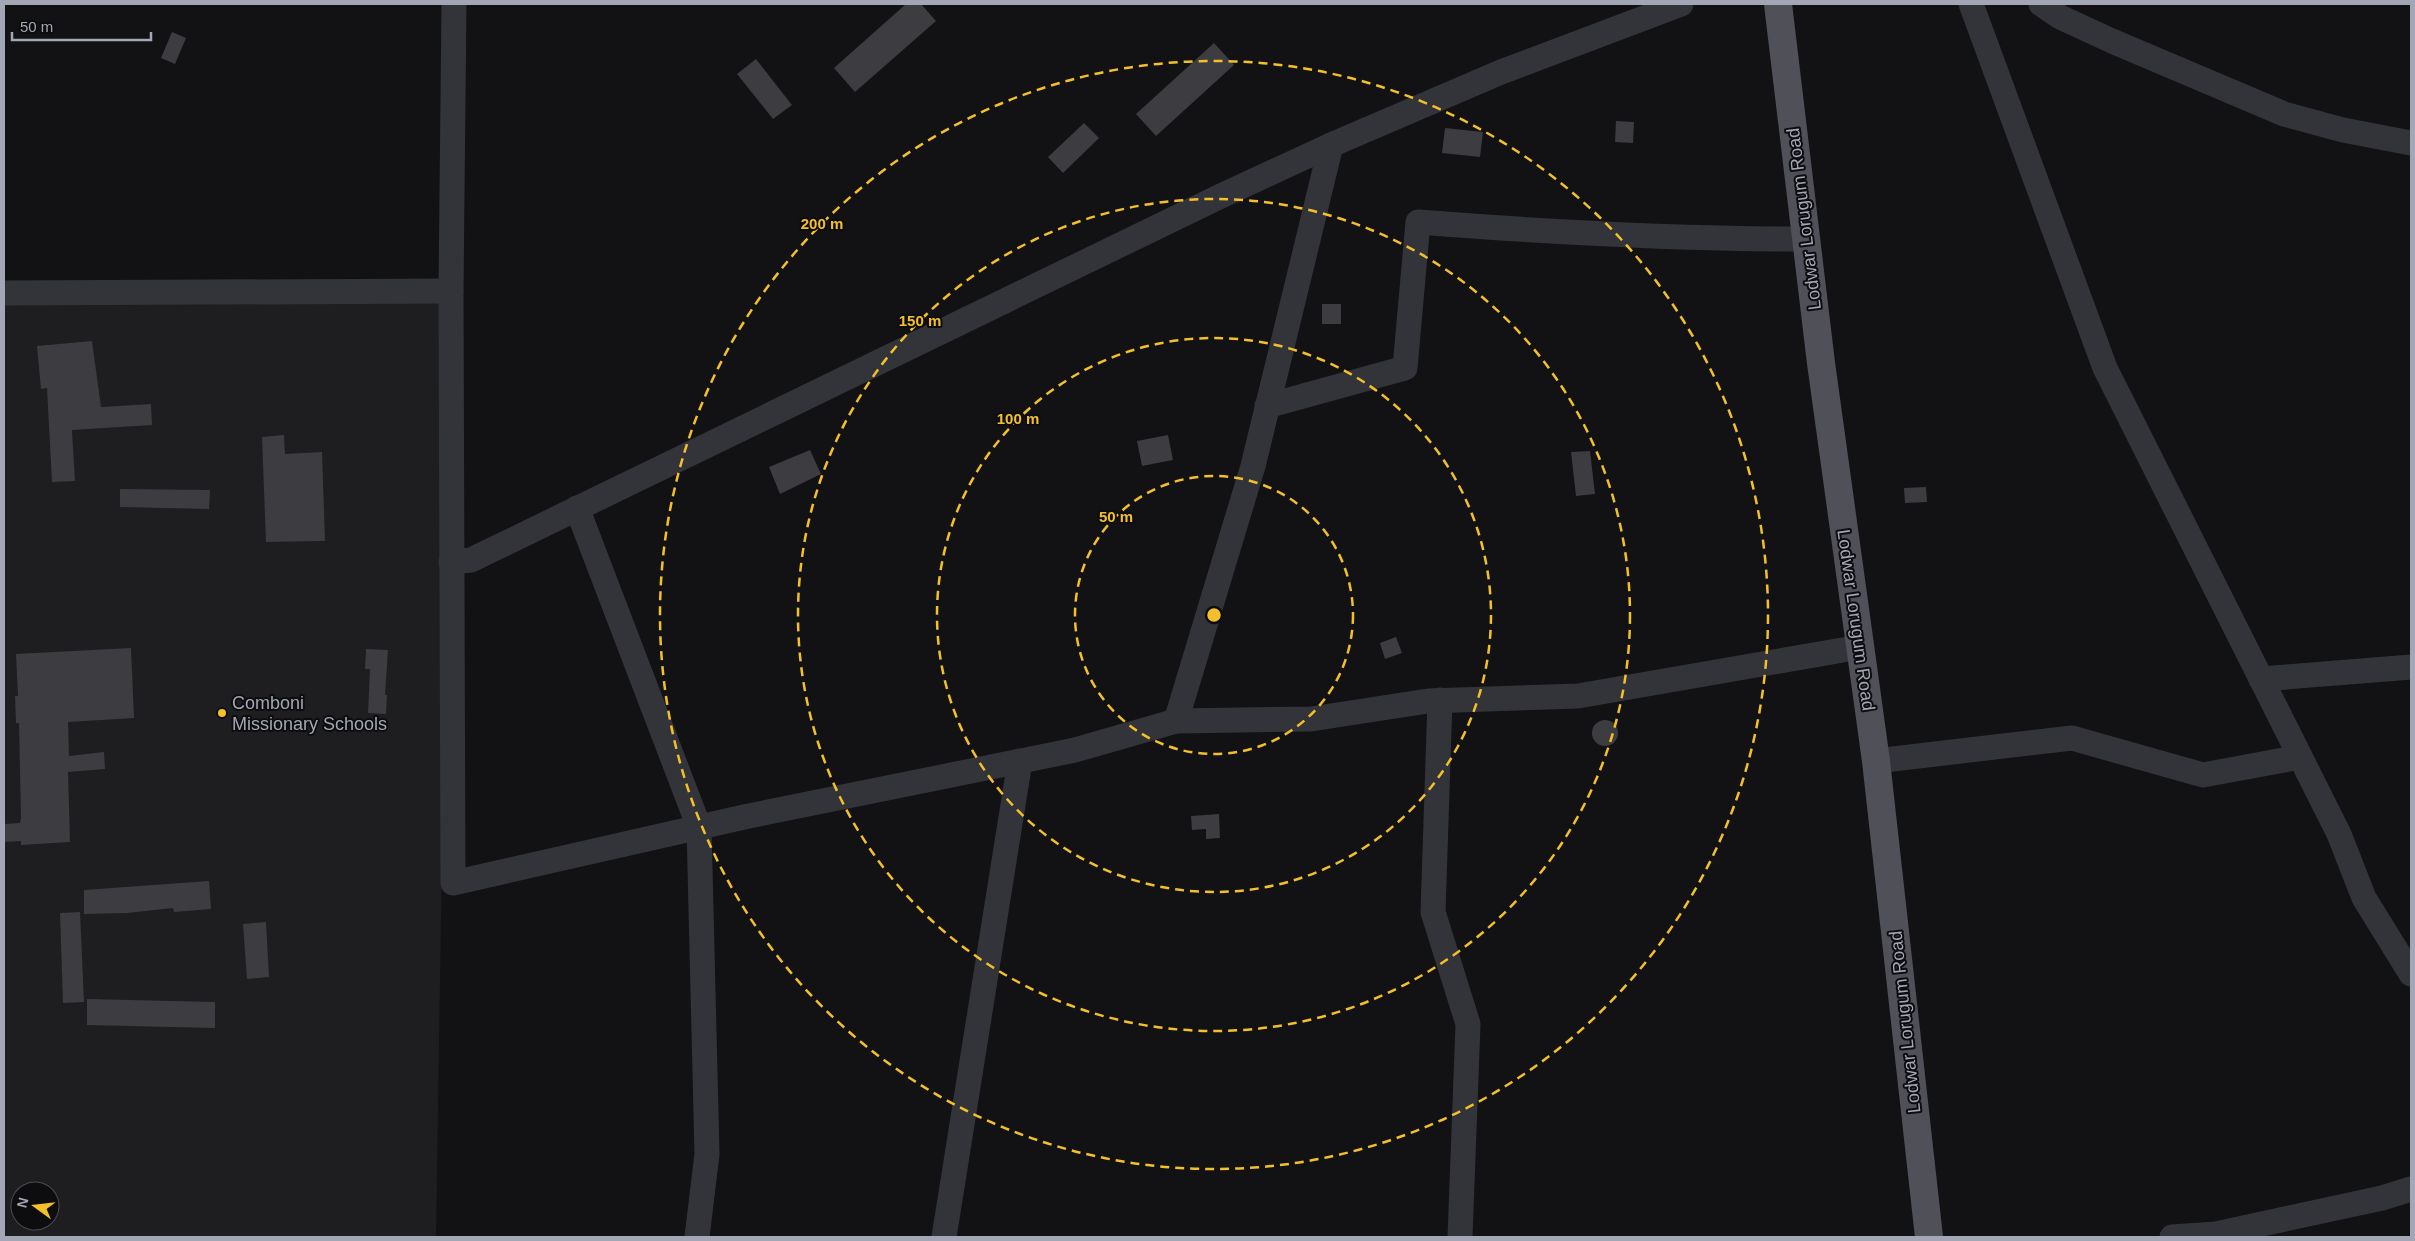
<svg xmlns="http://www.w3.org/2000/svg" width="2415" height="1241" font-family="Arial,sans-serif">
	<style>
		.built { fill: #1e1e21; fill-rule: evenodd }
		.building { fill: #3c3c41 }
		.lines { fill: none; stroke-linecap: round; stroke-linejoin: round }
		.path { stroke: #393a40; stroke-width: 3; stroke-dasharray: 2.5 4; stroke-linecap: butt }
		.minor { stroke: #333439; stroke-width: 25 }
		.major { stroke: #4f5058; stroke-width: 28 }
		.ring { fill: none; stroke: #f4c02a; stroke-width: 2.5; stroke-dasharray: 9 6 }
		.poi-dot { fill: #f4c02a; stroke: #0d0d0f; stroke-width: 2 }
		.labels { text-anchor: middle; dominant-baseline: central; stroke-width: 4; stroke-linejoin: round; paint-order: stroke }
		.street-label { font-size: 18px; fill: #a3a7b5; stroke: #0d0d0f }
		.poi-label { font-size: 18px; fill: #a3a7b5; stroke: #0d0d0f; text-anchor: start }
		.centre { fill: #f4c02a; stroke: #0d0d0f; stroke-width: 2.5 }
		.ring-label { font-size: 15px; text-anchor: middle; font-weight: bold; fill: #f4c02a; stroke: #0d0d0f; stroke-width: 4; stroke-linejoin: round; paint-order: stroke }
	</style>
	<rect width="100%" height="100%" fill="#121214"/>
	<path class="built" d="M441 295 442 855 436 1236 4 1237V297ZM20 1191H50V1221H20Z"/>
	<g class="building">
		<polygon points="906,4 921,4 936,21 855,92 834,68"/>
		<polygon points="172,32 186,38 175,64 161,58"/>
		<polygon points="1214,43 1234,65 1156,136 1136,114"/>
		<polygon points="756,59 792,105 773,119 737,74"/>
		<polygon points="1616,121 1634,122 1633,143 1615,142"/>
		<polygon points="1084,123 1099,138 1063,173 1048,157"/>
		<polygon points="1445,128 1483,132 1480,157 1442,153"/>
		<rect x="1322" y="304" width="19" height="20"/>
		<polygon points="92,341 101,407 151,404 152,425 72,430 75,481 52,482 47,388 41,389 37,346"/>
		<polygon points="284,435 285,454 322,452 325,541 266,542 262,437"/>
		<polygon points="1168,435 1173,460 1142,466 1137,441"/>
		<polygon points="810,450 821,474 780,494 769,467"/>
		<polygon points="1590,451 1595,494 1576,496 1571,452"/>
		<polygon points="1926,487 1927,502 1905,503 1904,488"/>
		<polygon points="120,489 210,490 209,509 120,507"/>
		<polygon points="1396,637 1402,653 1385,659 1380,643"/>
		<polygon points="131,648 134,718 68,722 69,756 104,752 105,769 68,772 70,842 21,845 21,841 4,842 4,824 20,823 21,818 19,723 16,723 15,696 18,696 16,654"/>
		<polygon points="366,649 388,650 385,695 387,695 386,714 368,713 370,669 365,669"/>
		<circle cx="1605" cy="733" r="13"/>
		<polygon points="1219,814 1220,838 1206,839 1206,829 1192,830 1191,816"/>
		<polygon points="209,881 211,909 174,912 173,908 127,913 84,914 84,890"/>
		<polygon points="80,912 84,1002 63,1003 60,913"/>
		<polygon points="266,922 269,977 247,979 243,924"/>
		<polygon points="87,999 215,1002 215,1028 87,1025"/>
	</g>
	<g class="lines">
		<polyline class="path" points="436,1237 436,1236"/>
		<g class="minor">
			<polyline points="454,4 451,291 453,883 744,817 1075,750 1176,721 1253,466 1331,145"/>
			<polyline points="1971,4 2105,368 2339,834 2364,898 2411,974"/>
			<polyline points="2041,4 2060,17 2112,41 2284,114 2343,130 2411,143"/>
			<polyline points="4,293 451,291"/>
			<path d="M1267 406 1405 368 1418 222C1547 232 1676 239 1806 239"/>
			<polyline points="577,508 699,827 707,1154 697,1237"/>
			<polyline points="451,562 471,560 1223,195 1331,145 1501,72 1681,4"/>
			<polyline points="2261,679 2411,667"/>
			<polyline points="1440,700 1433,912 1468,1024 1460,1237"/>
			<polyline points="1176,721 1311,719 1428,701 1578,696 1860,647"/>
			<polyline points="1876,761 2072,738 2203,775 2300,757"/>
			<polyline points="944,1237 1020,761"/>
			<polyline points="2172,1237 2216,1234 2382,1198 2411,1189"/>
		</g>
		<polyline class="major" points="1778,4 1821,363 1876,761 1929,1237"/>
	</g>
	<g class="ring">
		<circle cx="1214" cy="615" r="139"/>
		<circle cx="1214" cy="615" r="277"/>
		<circle cx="1214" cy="615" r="416"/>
		<circle cx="1214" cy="615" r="554"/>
	</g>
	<circle class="poi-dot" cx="222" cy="713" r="5"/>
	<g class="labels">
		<g class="street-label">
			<text transform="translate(1804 219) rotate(-97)">Lodwar Lorugum Road</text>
			<text transform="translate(1856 620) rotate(82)">Lodwar Lorugum Road</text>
			<text transform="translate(1905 1022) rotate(-96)">Lodwar Lorugum Road</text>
		</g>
		<g class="poi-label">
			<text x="232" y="703">Comboni<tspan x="232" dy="21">Missionary Schools</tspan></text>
		</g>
	</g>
	<circle cx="1214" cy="615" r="8" class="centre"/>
	<g class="ring-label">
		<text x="822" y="229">200 m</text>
		<text x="920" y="326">150 m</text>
		<text x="1018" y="424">100 m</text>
		<text x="1116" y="522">50 m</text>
	</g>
	<rect width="2415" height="1241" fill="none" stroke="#a3a7b5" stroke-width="10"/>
	<g transform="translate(35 1206) rotate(285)"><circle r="24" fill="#0d0d0f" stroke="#494b51"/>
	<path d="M0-4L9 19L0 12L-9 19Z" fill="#f4c02a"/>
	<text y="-8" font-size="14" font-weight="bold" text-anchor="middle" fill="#a3a7b5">N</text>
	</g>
	<path d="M12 32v8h139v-8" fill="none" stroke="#a3a7b5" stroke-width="2.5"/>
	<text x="20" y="32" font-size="15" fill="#a3a7b5" stroke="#0d0d0f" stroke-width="4" paint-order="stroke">50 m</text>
</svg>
